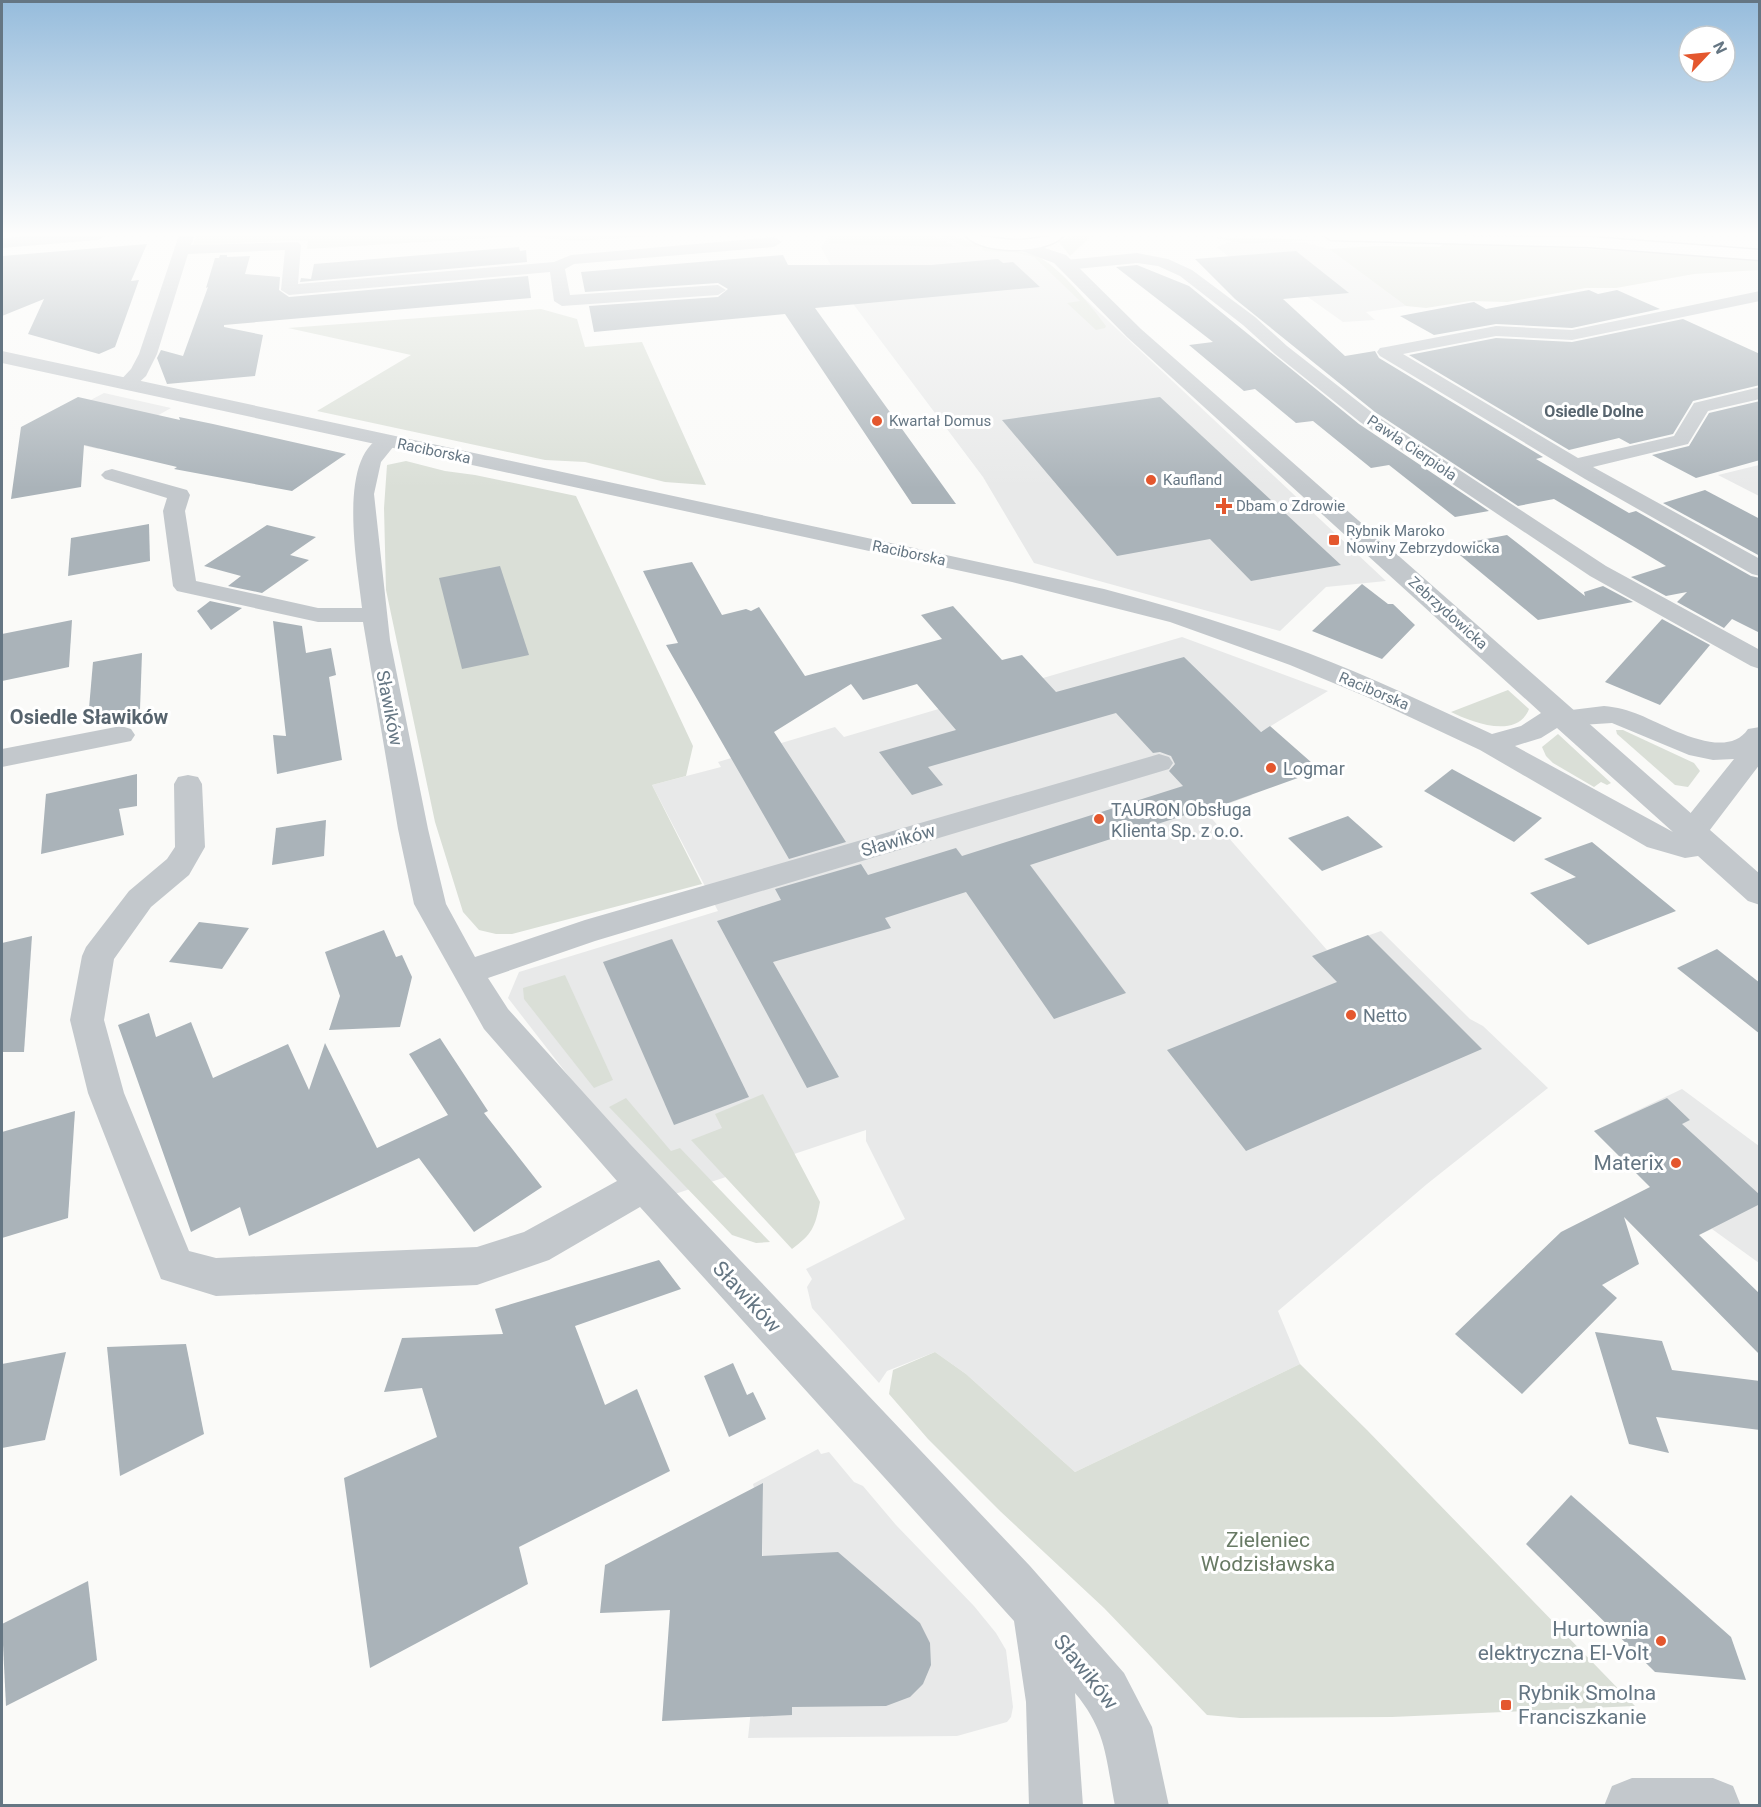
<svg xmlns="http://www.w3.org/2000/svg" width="1761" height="1807" font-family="Roboto,sans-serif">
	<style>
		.built { fill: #e8e9e9 }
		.green { fill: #dadfd7 }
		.building { fill: #aab3b9 }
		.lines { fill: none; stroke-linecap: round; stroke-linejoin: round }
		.primary-casing { stroke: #b5babe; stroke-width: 3 }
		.minor { fill: #c3c8cc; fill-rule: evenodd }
		.tertiary { fill: #c3c8cc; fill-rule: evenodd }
		.primary { fill: #fff; fill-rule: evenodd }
		.poi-dot { fill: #e4572e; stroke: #fff; stroke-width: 2 }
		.labels { text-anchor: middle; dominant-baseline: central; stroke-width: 6; stroke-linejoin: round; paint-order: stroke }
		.far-poi-label { font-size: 15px; fill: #657683; stroke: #fff; text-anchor: start }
		.far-street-label { font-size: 15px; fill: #657683; stroke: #fff }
		.far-neighbourhood-label { font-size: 16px; font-weight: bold; fill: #57646e; stroke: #fff }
		.street-label { font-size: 18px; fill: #657683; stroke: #fff }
		.poi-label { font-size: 18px; fill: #657683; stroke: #fff; text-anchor: start }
		.neighbourhood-label { font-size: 20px; font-weight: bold; fill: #57646e; stroke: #fff }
		.near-poi-label { font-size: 21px; fill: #657683; stroke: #fff; text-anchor: end }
		.near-street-label { font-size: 21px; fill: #657683; stroke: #fff }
		.near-park-label { font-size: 21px; fill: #687a64; stroke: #fff }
	</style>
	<rect width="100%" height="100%" fill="#fafaf8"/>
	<g class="built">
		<polygon points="832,235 955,235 973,243 1038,255 1386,581 1326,587 1280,631 1034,563 983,477 854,305 821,248 828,236"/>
		<polygon points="1232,241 1245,244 1304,242 1329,249 1406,306 1366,312 1375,320 1343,322 1291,285 1240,266 1217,247"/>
		<polygon points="104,393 171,408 98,449 28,433"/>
		<polygon points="1759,465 1759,496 1718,475"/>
		<polygon points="1182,637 1328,691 1266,729 1212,756 1252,795 1206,812 1327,950 1381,931 1470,1019 1483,1026 1548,1088 1427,1184 1278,1311 1300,1364 1075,1472 966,1374 935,1352 887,1371 879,1383 812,1308 807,1287 812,1279 806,1269 905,1219 866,1141 866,1130 663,1198 508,998 519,972 718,911 652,785 721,767 718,762 835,727 844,737"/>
		<polygon points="1682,1089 1759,1146 1759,1263 1712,1229 1699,1235 1594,1131"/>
		<polygon points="818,1449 821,1454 829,1452 854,1482 863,1486 896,1525 974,1606 996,1633 1006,1650 1013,1707 1011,1717 1007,1722 957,1736 748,1738 762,1606 763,1484 754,1488 753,1484"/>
	</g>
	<g class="green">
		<polygon points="196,235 670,235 576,241 523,236 307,249 308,240 193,245"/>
		<polygon points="931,235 956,247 829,244 828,236"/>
		<path d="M940 235C957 235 971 244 988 248 1005 252 1023 250 1038 257 1059 266 1092 307 1106 326L1105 328 1096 330 1067 303 1080 301 1034 257 1013 252 983 251 982 247H965Z"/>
		<polygon points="1080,235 1092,235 1070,256 1059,242 1068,237"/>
		<polygon points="1212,237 1213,237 1321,240 1245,244"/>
		<path d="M1443 244C1549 246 1654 252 1759 261V270L1694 274 1616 288H1586L1507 302 1470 301 1426 308 1406 306 1329 249 1377 246 1439 247Z"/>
		<polygon points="541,309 577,319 585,347 642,342 706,485 665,482 585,462 545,460 317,411 411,355 288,328"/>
		<polygon points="406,461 445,471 475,475 576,496 693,746 686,776 652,785 702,884 512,934 496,934 479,930 463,912 435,822 386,590 384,508 387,465"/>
		<path d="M1508 690 1529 709C1517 740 1471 722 1451 712Z"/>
		<polygon points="1616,730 1623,730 1694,763 1700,771 1688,787 1675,785 1617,734"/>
		<polygon points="1558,734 1611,783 1607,785 1601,782 1594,787 1553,763 1546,756 1542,747"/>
		<polygon points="565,975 613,1080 594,1088 524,999 523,988"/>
		<path d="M763 1094 820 1202C815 1228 812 1234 792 1249L691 1140 722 1128 715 1114Z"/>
		<polygon points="626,1098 671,1151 680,1148 770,1242 756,1243 732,1235 609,1107"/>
		<polygon points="935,1352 966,1374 1075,1472 1300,1364 1367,1430 1635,1706 1392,1717 1240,1718 1207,1715 1104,1608 1000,1511 928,1439 889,1394 893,1370"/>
	</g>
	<g class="building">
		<polygon points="147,244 131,281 139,280 115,347 99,354 28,334 44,299 2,316 2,256"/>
		<polygon points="519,247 520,251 526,250 527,262 300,282 301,278 311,279 314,264"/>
		<polygon points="1296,251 1349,293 1283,299 1345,356 1375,351 1379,358 1543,457 1536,459 1629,513 1636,511 1751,576 1760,578 1760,633 1732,619 1724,628 1677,602 1687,592 1666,596 1631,577 1666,566 1554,499 1518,506 1375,412 1235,299 1195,259"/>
		<polygon points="220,255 227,255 227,257 250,256 245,274 280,277 279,290 289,297 528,276 531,298 224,325 224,327 263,335 255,376 167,384 157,358 161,350 183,356 208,287 206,288 215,258 219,258"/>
		<polygon points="783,255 788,265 931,265 998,259 1003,263 1013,262 1040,287 815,308 956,504 912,504 785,314 594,332 589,306 718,297 728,289 718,283 585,292 581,272"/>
		<polygon points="1137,265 1189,286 1359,424 1489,511 1455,517 1389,465 1371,468 1313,421 1296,423 1255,389 1244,391 1189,345 1213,342 1116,267"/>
		<polygon points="1589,290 1598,294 1617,290 1660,309 1572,328 1496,324 1434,335 1400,316 1474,302 1486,309"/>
		<polygon points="1683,319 1760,354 1760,385 1693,401 1673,434 1630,444 1619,438 1569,450 1409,355 1496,338 1572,342"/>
		<polygon points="78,397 180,420 179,417 213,424 346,454 292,491 174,469 177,467 84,445 81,487 11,499 21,427"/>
		<polygon points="1160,397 1341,565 1251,581 1210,539 1117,556 1002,420"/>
		<polygon points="1760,401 1760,460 1696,478 1652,455 1689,446 1709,413"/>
		<polygon points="1705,490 1760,519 1760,556 1663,503"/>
		<polygon points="149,524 150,561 68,576 71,538"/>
		<polygon points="267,525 316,537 290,555 309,560 262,593 228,586 241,576 204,566"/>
		<polygon points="1507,535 1585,596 1584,592 1603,586 1633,602 1538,620 1449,546"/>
		<polygon points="692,562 722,615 746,609 751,611 759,607 805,676 942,639 921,615 953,606 1002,660 1022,655 1056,692 1184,657 1261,732 1270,726 1320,770 1206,811 1204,809 1030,865 1126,993 1054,1019 966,892 885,918 891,928 773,962 839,1077 807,1088 717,921 781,900 775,889 861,864 868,875 956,848 962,856 1183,786 1169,771 1175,764 1171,756 1160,752 1153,753 1116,713 928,767 943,785 912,795 879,752 956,730 917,684 863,700 851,684 774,732 846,842 789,859 666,645 678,643 643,571"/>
		<polygon points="500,566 529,655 462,669 439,578"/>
		<polygon points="1362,584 1388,604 1393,604 1415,625 1382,659 1312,631"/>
		<polygon points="210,601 242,608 211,630 197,611"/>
		<polygon points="1662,619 1710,645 1660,705 1605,682"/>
		<polygon points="72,620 69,667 2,681 2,634"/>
		<polygon points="273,621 302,626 306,653 331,648 336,675 329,677 342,760 277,774 273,735 286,736"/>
		<polygon points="142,653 140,709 88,720 93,662"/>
		<polygon points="1452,769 1542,818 1514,842 1424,791"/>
		<polygon points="137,774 137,806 119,809 124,835 41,854 46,794"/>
		<polygon points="1348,816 1383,847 1322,871 1288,838"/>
		<polygon points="326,820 324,856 272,865 276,828"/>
		<polygon points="1592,842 1676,911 1588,945 1530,893 1576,877 1544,859"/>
		<polygon points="199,922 249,928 222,969 169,962"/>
		<polygon points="384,930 396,957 402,955 412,977 400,1027 329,1030 340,996 325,952"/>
		<polygon points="1368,935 1482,1049 1246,1151 1167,1050 1337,982 1312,956"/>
		<polygon points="32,936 24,1052 2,1052 2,943"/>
		<polygon points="672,939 749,1097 674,1125 603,962"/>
		<polygon points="1717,949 1760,983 1760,1034 1677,968"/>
		<polygon points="149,1013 156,1037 191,1022 213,1078 288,1044 309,1090 325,1043 377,1148 448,1115 409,1054 440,1038 488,1111 484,1113 542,1187 474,1232 419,1158 249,1236 240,1207 191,1232 118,1025"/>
		<polygon points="1667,1098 1690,1120 1682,1124 1760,1195 1760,1204 1699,1235 1760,1294 1760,1355 1624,1217 1639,1264 1602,1285 1617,1298 1522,1394 1455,1334 1561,1232 1650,1187 1594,1131"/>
		<polygon points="75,1111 68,1218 2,1238 2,1132"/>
		<polygon points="659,1260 681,1289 575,1326 605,1405 637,1389 670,1471 519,1547 528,1584 370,1668 344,1478 437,1437 422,1388 384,1392 402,1338 503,1334 495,1309"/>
		<polygon points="1595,1332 1662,1341 1672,1370 1760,1381 1760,1430 1656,1417 1669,1453 1629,1444"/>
		<polygon points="186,1344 204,1434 120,1476 107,1347"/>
		<polygon points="66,1352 45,1440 2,1448 2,1364"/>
		<polygon points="733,1363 747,1395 753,1392 766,1419 729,1437 704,1376"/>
		<polygon points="763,1483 762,1556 838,1552 920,1623 930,1643 931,1665 923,1684 910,1697 886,1706 792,1707 792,1715 662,1721 670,1610 600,1613 605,1565"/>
		<polygon points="1571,1495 1731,1637 1746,1680 1655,1672 1526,1544"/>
		<polygon points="88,1581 97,1660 6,1706 2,1624"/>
	</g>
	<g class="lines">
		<defs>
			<g id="primary">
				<path d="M965 235C983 235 999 240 1017 240 1033 240 1048 235 1064 235 1048 255 981 255 965 235Z"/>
				<polygon points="1323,235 1589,237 1760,250 1760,260 1589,247 1331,240"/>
			</g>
		</defs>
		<use href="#primary" class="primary-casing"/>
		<g class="minor">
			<polygon points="44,235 106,235 98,240 2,248 2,238"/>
			<polygon points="179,235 195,235 191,245 298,242 301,245 298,284 554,262 571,255 774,237 782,242 774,247 574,264 565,269 570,295 718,285 726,290 718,295 562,306 554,301 550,272 289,295 281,290 285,250 188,254 157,354 146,376 133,388 119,388 117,384 131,369 139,354"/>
			<polygon points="1137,253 1168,259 1192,270 1255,317 1287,346 1374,414 1606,566 1760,650 1760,669 1751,666 1590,576 1360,422 1275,354 1243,325 1180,276 1158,266 1137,263 1066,270 1058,265 1066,260"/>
			<polygon points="1760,291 1760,301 1572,340 1496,336 1403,354 1578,458 1674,436 1694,403 1760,387 1760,399 1708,411 1688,444 1593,467 1760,559 1760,576 1752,574 1585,479 1380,356 1377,352 1380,348 1386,347 1496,326 1572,330"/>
			<path d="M388 435 395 437 398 441 381 462 374 494 390 640 428 829 446 904 475 957 585 920 1149 757 1159 754 1169 757 1173 763 1169 769 595 941 488 978 508 1009 630 1144 1030 1566 1124 1673 1152 1727 1169 1806H1115C1106 1760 1107 1731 1075 1693L1083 1806H1029L1026 1702 1014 1621 640 1207 549 1260 477 1285 216 1296 161 1279 88 1093 70 1020 82 956 86 947 129 891 167 859 175 847 174 784 178 777 188 775 198 777 202 784 205 847 189 875 151 907 114 959 104 1020 124 1093 189 1251 216 1258 477 1247 524 1232 617 1181 484 1029 414 904 398 829 363 622H318L177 591 173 586 163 511 167 498 105 479 101 475 105 471 112 469 187 490 190 495 185 511 196 581 318 608H362C358 568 334 448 388 435Z"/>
			<path d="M1604 706C1617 707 1628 710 1640 715 1667 726 1726 762 1748 729L1760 727V764L1703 839 1692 842 1681 839 1677 832 1681 825 1734 759 1713 760 1689 755 1612 723 1565 726 1555 724 1552 718 1555 712Z"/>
			<polygon points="121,726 131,729 135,735 131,741 2,767 2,749"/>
		</g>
		<g class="tertiary">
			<path d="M1017 239 1066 255 1141 329 1760 874V905L1748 901 1698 856 1685 858 1647 847 1480 750 1367 697 1290 665 1170 622 1012 582 2 363V351L1104 589C1173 607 1241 628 1308 653 1371 677 1432 706 1492 734L1521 726 1541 713 1127 337 1054 263 1011 247 1009 244 1011 241ZM1557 728 1673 832 1515 746 1541 738Z"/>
			<polygon points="1632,1778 1713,1778 1733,1786 1741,1806 1604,1806 1612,1786"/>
		</g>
		<use href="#primary" class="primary"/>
	</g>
	<linearGradient id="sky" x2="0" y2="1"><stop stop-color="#96bcdc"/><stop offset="0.48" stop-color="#fdfdfc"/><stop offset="1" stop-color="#fdfdfc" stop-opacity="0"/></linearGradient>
	<rect width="1761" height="488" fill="url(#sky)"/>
	<g class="poi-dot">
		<circle cx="877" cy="421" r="6"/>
		<circle cx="1151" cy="480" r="6"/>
		<path d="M1221 497h6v6h6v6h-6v6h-6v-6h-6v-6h6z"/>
		<rect x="1328" y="534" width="12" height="12" rx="3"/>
		<circle cx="1271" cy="768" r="6"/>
		<circle cx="1099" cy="819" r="6"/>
		<circle cx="1351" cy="1015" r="6"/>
		<circle cx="1676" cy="1163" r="6"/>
		<circle cx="1661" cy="1641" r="6"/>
		<rect x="1500" y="1699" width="12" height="12" rx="3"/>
	</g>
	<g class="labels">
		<g class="far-poi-label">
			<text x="889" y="421">Kwartał Domus</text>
			<text x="1163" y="480">Kaufland</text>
			<text x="1236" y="506">Dbam o Zdrowie</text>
			<text x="1346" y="531">Rybnik Maroko<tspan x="1346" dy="17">Nowiny Zebrzydowicka</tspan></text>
		</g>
		<g class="far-street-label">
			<text transform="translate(1412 448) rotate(34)">Pawła Cierpioła</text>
			<text transform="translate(434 451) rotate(12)">Raciborska</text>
			<text transform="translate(909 553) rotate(12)">Raciborska</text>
			<text transform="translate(1448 613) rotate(42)">Zebrzydowicka</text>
			<text transform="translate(1374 691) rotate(23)">Raciborska</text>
		</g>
		<g class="far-neighbourhood-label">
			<text x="1594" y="411">Osiedle Dolne</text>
		</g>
		<g class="street-label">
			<text transform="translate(390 708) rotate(79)">Sławików</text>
			<text transform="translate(898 840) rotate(-16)">Sławików</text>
		</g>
		<g class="poi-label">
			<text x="1283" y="768">Logmar</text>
			<text x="1111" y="809">TAURON Obsługa<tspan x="1111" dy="21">Klienta Sp. z o.o.</tspan></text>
			<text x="1363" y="1015">Netto</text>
		</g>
		<g class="neighbourhood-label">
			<text x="89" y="717">Osiedle Sławików</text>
		</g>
		<g class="near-poi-label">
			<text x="1664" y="1163">Materix</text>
			<text x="1649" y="1629">Hurtownia<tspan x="1649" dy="24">elektryczna El‐Volt</tspan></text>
			<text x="1518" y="1693" text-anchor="start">Rybnik Smolna<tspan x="1518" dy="24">Franciszkanie</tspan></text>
		</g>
		<g class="near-street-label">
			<text transform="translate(747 1297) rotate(47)">Sławików</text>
			<text transform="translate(1086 1672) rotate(51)">Sławików</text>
		</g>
		<g class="near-park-label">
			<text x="1268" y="1540">Zieleniec<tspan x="1268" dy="24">Wodzisławska</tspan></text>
		</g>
	</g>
	<rect width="1761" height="1807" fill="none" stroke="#657683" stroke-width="6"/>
	<g transform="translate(1707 54) rotate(64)"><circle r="28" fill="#ffffff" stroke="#c1c8cd" stroke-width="1.5"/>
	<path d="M0-4.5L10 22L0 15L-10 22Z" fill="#e4572e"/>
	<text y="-9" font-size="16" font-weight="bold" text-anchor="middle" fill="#657683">N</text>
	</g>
</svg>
